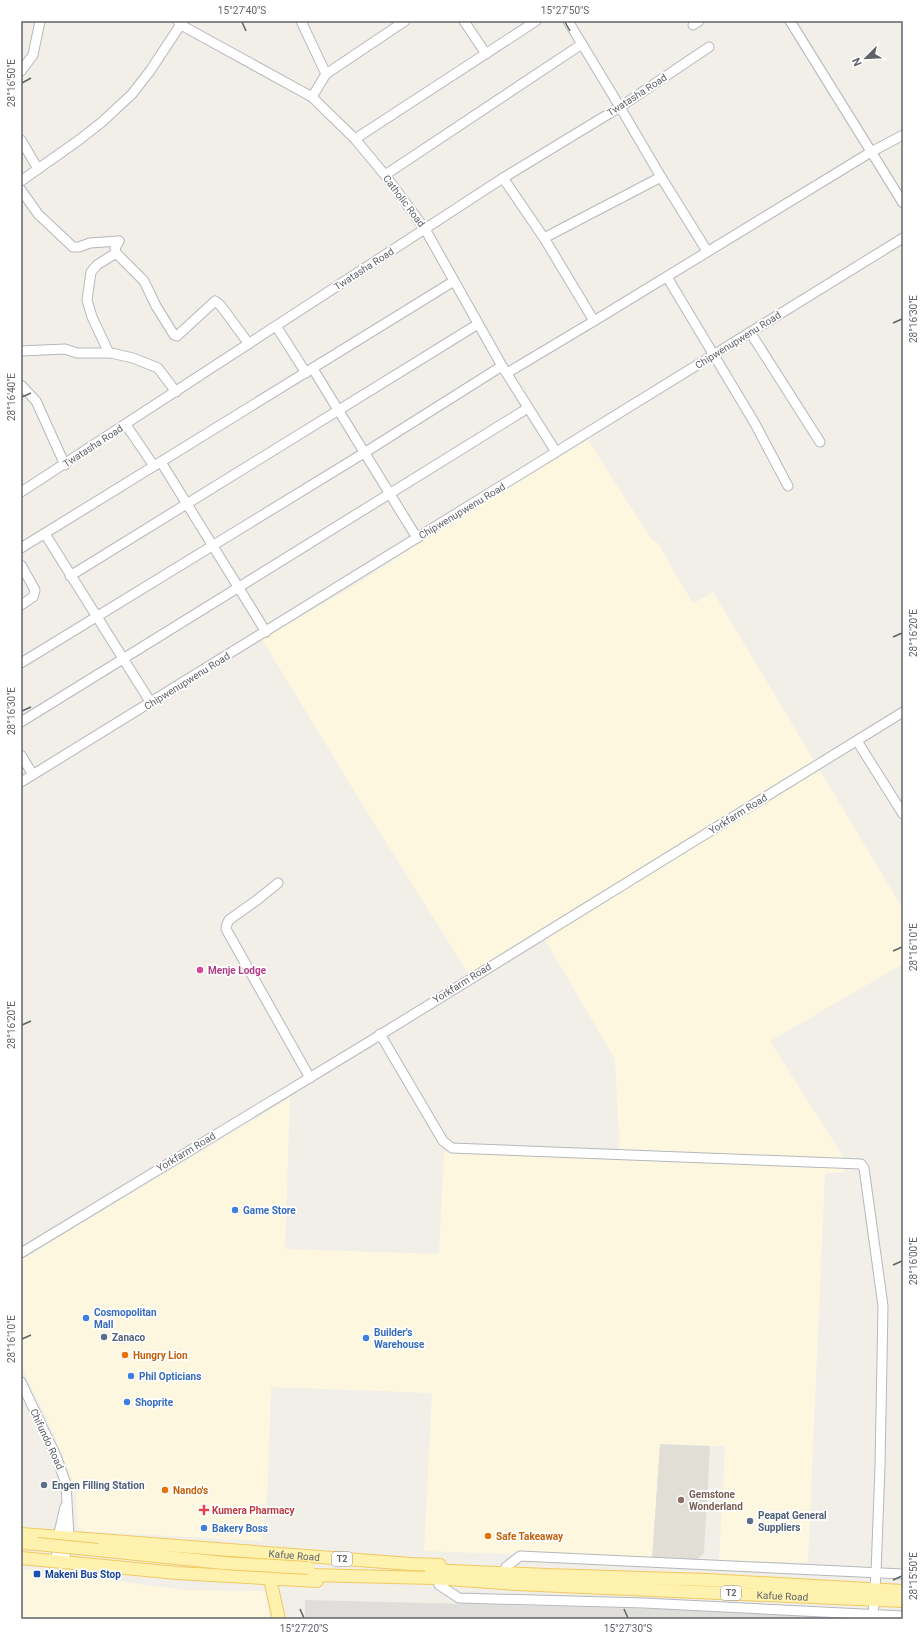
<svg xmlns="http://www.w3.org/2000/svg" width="924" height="1640" font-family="Roboto,sans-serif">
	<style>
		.commercial { fill: #fef7e0 }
		.industrial { fill: #e0deda }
		.education { fill: #e1ded6 }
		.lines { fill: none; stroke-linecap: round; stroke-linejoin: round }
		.minor-casing { stroke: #b5b8bc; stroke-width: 11 }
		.major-casing { stroke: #f2c960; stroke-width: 14 }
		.minor { stroke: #fff; stroke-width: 9 }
		.major { stroke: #fff2af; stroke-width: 12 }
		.major-bridge-casing { stroke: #f2c960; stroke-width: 14; stroke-linecap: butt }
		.major-bridge { stroke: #fff2af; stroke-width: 12 }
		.ticks { fill: none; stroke: #5f6368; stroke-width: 1.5 }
		.hotel-dot { fill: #d1479c; stroke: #fff; stroke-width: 1.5 }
		.shop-dot { fill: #3f7fe0; stroke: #fff; stroke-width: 1.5 }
		.service-dot { fill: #5c6f8a; stroke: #fff; stroke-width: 1.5 }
		.food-dot { fill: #e8710a; stroke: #fff; stroke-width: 1.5 }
		.education-dot { fill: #8d6e63; stroke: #fff; stroke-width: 1.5 }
		.health-dot { fill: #e0444e; stroke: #fff; stroke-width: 1.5 }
		.transit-dot { fill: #1a4fb4; stroke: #fff; stroke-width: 1.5 }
		.labels { text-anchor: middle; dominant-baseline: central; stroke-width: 3.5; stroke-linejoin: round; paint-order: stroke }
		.shield { fill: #fff; stroke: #8f9295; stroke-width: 1 }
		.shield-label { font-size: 9px; font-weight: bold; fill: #5f6368 }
		.street-label { font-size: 10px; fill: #5f6368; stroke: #fff }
		.hotel-label { font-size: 10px; font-weight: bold; fill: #b23c85; stroke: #fff; text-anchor: start }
		.shop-label { font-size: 10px; font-weight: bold; fill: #366cbe; stroke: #fff; text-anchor: start }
		.service-label { font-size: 10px; font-weight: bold; fill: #4e5e75; stroke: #fff; text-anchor: start }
		.food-label { font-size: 10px; font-weight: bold; fill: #c56008; stroke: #fff; text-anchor: start }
		.education-label { font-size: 10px; font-weight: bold; fill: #785e54; stroke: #fff; text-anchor: start }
		.health-label { font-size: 10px; font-weight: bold; fill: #be3a42; stroke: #fff; text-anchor: start }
		.transit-label { font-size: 10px; font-weight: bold; fill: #164399; stroke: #fff; text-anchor: start }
		.neatline { fill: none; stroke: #5f6368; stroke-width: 1.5 }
		.ticks-label { font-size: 10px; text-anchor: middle; fill: #5f6368 }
	</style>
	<rect width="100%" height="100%" fill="#f1efe8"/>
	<g class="commercial">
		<polygon points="588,440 652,540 658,543 693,604 713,592 903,909 903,964 770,1041 844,1158 844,1172 825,1173 808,1563 719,1560 725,1446 660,1445 652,1559 424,1551 432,1393 271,1387 268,1486 262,1541 83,1531 78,1527 75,1485 47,1419 21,1366 21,1260 290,1098 285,1249 439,1254 444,1152 620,1158 615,1059 542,935 471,978 364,807 262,639 352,587 440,530"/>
		<polygon points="21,1569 186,1590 264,1591 270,1619 21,1619"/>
	</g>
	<polygon class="industrial" points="305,1600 709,1610 881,1619 305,1619"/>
	<polygon class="education" points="660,1444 710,1446 704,1553 696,1560 652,1559"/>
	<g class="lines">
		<defs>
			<g id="minor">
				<polyline points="178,21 181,25 312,97 355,139 385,175 425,229 502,366 556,452"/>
				<polyline points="301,21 326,74"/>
				<polyline points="464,21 486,54"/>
				<polyline points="568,21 620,107 661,177 707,251"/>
				<polyline points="790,21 903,203"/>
				<polyline points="693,25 699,21"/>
				<polyline points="21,71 33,55 40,21"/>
				<polyline points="312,97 326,74 405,21"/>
				<polyline points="355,139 536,21"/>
				<polyline points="21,140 38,169"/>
				<polyline points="385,175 582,44"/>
				<polyline points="503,178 544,238 594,321"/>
				<polyline points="21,181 79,140 102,122 132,94 150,71 183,21"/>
				<polyline points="21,190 38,214 73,247 79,247 90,243 119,241"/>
				<polyline points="544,238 661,177"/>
				<polyline points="119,241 115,248 116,253 144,281 156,306 174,335 177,336 215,301 221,306 249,344"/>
				<polyline points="667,277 754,422 788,486"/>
				<polyline points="276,326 306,373"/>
				<polyline points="750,332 820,442"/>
				<polyline points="21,351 65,349 77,353 111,353 133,358 158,368 176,392"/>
				<polyline points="109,353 92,317 87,300 91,272 97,265 116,253"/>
				<polyline points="313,369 417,538"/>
				<polyline points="507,373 594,321 871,152 903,135"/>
				<polyline points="21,385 36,401 65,465"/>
				<polyline points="126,425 154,466"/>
				<polyline points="161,462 266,632"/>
				<polyline points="21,492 503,178 620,107 709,47"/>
				<polyline points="45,534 151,703"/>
				<polyline points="21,548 454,281"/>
				<polyline points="21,565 35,590 33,597 21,605"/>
				<polyline points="70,576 478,324"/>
				<polyline points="21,663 364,453 502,366"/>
				<polyline points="21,722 528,408"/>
				<polyline points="857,741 903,814"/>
				<polyline points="21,755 33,775"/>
				<polyline points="21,782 903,238"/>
				<polyline points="278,883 257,900 229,920 227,924 226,929 310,1078"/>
				<polyline points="380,1034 443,1141 452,1148 861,1164 864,1168 883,1306 880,1466 876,1573 873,1615"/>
				<polyline points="21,1253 367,1043 903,712"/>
				<polyline points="21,1382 56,1456 66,1484 69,1537 64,1562"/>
				<polyline points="56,1561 58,1537 65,1507"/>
				<polyline points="506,1567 520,1556 903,1574"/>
				<polyline points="439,1585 459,1598 644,1603 903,1616"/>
			</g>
			<g id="major">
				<path id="s1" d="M21 1534 411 1564 440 1565"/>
				<polyline points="21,1543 37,1544"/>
				<polyline points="98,1550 224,1563"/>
				<polyline points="21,1558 177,1573 317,1581"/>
				<polyline points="268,1570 279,1619"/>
				<polyline points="431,1570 546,1575 708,1580 903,1591"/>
				<path id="s2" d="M308 1575 434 1578 516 1584 903 1601"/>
			</g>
		</defs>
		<use href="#minor" class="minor-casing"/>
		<use href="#major" class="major-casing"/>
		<use href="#minor" class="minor"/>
		<use href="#major" class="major"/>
		<defs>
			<g id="major-bridge">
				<polyline points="37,1544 98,1550"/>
				<polyline points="224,1563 308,1568"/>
			</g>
		</defs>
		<use href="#major-bridge" class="major-bridge-casing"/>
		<use href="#major-bridge" class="major-bridge"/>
	</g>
	<path class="ticks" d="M242 22 246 31M565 22 570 31M22 83 31 78M893 323 902 319M22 397 31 393M893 637 902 633M22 711 31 707M893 951 902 947M22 1025 31 1021M893 1265 902 1261M22 1339 31 1335M893 1580 902 1576M300 1609 304 1618M624 1609 628 1618"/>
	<circle class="hotel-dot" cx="200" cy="970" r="4"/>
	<g class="shop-dot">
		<circle cx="235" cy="1210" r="4"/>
		<circle cx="86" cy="1318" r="4"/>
		<circle cx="366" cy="1338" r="4"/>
		<circle cx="131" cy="1376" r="4"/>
		<circle cx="127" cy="1402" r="4"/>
		<circle cx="204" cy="1528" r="4"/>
	</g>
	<g class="service-dot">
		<circle cx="104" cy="1337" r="4"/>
		<circle cx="44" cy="1485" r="4"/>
		<circle cx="750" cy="1521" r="4"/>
	</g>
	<g class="food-dot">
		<circle cx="125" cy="1355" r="4"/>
		<circle cx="165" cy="1490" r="4"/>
		<circle cx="488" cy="1536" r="4"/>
	</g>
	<circle class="education-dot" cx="681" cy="1500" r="4"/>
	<path class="health-dot" d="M202 1504h4v4h4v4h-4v4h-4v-4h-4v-4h4z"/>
	<rect class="transit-dot" x="33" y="1570" width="8" height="8" rx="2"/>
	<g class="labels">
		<g class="shield">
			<rect x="332" y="1552" width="20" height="14" rx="3"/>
			<rect x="721" y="1586" width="20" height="14" rx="3"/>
		</g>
		<g class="shield-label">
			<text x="342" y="1559">T2</text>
			<text x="731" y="1593">T2</text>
		</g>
		<g class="street-label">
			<text transform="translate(637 95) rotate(-33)">Twatasha Road</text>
			<text transform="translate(404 201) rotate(53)">Catholic Road</text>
			<text transform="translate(364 269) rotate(-33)">Twatasha Road</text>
			<text transform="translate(738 340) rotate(-32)">Chipwenupwenu Road</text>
			<text transform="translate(93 446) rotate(-33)">Twatasha Road</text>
			<text transform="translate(462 511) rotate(-31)">Chipwenupwenu Road</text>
			<text transform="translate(187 681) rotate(-32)">Chipwenupwenu Road</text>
			<text transform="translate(738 814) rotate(-32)">Yorkfarm Road</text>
			<text transform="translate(462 983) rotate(-32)">Yorkfarm Road</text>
			<text transform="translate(186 1152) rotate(-31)">Yorkfarm Road</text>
			<text transform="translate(47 1439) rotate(65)">Chifundo Road</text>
			<text stroke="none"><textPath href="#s1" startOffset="274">Kafue Road</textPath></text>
			<text stroke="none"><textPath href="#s2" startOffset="475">Kafue Road</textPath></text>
		</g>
		<g class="hotel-label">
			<text x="208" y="970">Menje Lodge</text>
		</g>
		<g class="shop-label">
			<text x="243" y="1210">Game Store</text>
			<text x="94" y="1312">Cosmopolitan<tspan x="94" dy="12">Mall</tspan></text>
			<text x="374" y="1332">Builder's<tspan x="374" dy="12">Warehouse</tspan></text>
			<text x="139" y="1376">Phil Opticians</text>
			<text x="135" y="1402">Shoprite</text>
			<text x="212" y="1528">Bakery Boss</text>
		</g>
		<g class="service-label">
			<text x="112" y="1337">Zanaco</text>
			<text x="52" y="1485">Engen Filling Station</text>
			<text x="758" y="1515">Peapat General<tspan x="758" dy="12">Suppliers</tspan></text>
		</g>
		<g class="food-label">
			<text x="133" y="1355">Hungry Lion</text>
			<text x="173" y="1490">Nando's</text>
			<text x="496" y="1536">Safe Takeaway</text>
		</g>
		<g class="education-label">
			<text x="689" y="1494">Gemstone<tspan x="689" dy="12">Wonderland</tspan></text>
		</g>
		<g class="health-label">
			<text x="212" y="1510">Kumera Pharmacy</text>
		</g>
		<g class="transit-label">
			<text x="45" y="1574">Makeni Bus Stop</text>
		</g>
	</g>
	<rect width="924" height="1640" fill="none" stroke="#ffffff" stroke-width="44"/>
	<g transform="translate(866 58) rotate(246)" stroke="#ffffff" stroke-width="3" paint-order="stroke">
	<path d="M0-3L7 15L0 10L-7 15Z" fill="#5f6368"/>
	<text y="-6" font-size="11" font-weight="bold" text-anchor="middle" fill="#5f6368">N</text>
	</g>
	<rect x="22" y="22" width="880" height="1596" class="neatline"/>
	<g class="ticks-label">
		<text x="242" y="14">15°27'40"S</text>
		<text x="565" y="14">15°27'50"S</text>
		<text transform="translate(11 83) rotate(-90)" y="4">28°16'50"E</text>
		<text transform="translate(913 319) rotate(-90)" y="4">28°16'30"E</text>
		<text transform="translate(11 397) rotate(-90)" y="4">28°16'40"E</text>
		<text transform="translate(913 633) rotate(-90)" y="4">28°16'20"E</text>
		<text transform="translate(11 711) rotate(-90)" y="4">28°16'30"E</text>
		<text transform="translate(913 947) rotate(-90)" y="4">28°16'10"E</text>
		<text transform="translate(11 1025) rotate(-90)" y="4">28°16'20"E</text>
		<text transform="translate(913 1261) rotate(-90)" y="4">28°16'00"E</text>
		<text transform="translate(11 1339) rotate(-90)" y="4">28°16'10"E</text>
		<text transform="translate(913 1576) rotate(-90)" y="4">28°15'50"E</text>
		<text x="304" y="1632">15°27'20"S</text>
		<text x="628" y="1632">15°27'30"S</text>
	</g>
</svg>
